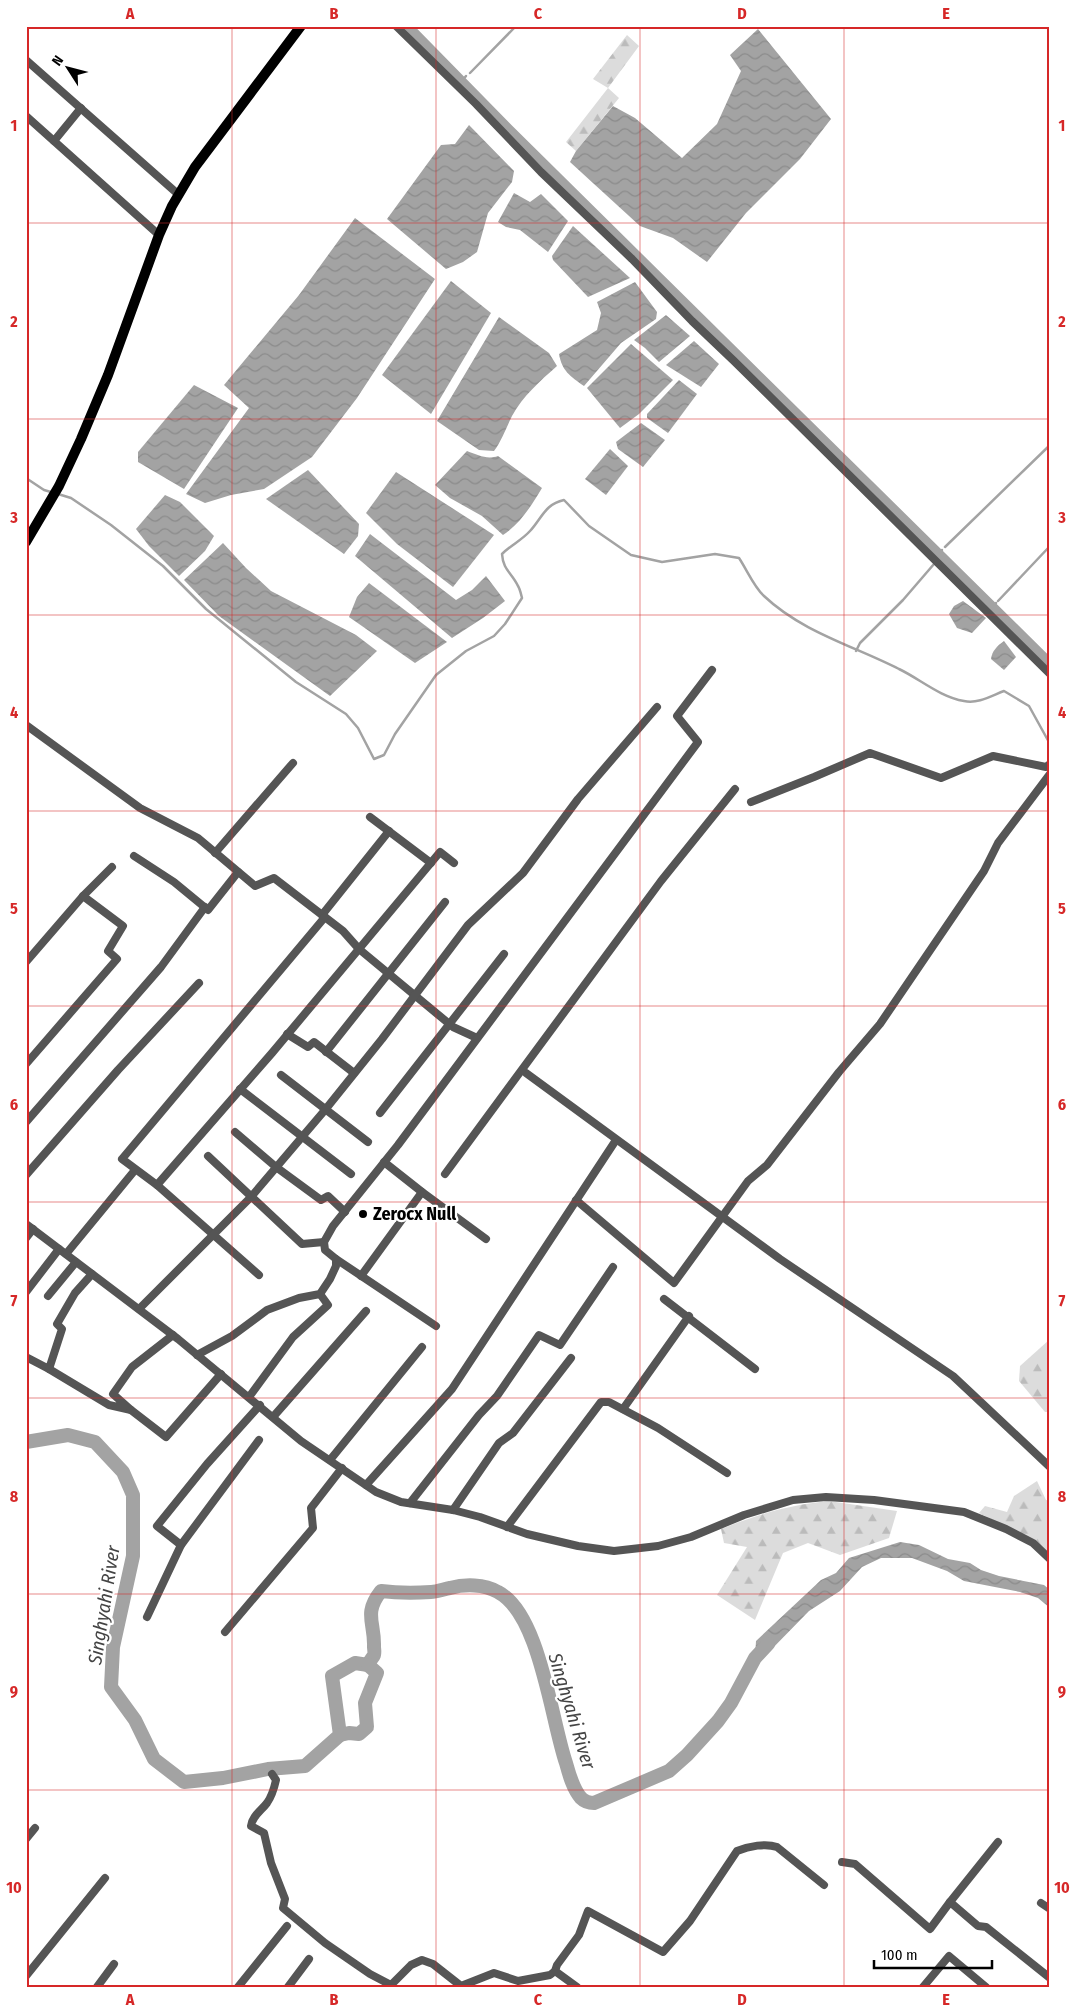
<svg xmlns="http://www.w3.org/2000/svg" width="1076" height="2013" font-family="'Fira Sans Condensed',sans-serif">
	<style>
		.forest { fill: url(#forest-firs) }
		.water { fill: url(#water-waves) }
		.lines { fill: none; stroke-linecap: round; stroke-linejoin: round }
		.stream { stroke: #a3a3a3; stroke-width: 2.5 }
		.canal { stroke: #a3a3a3; stroke-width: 9 }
		.river { stroke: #a3a3a3; stroke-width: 14 }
		.minor { stroke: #555; stroke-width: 8 }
		.major { stroke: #000; stroke-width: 10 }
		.grid { fill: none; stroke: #d62828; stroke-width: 1; stroke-opacity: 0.55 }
		.poi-dot { fill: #000; stroke: #fff; stroke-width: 2 }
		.labels { text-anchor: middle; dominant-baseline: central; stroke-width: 4.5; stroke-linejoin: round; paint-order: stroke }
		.poi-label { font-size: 18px; font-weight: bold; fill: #000; stroke: #fff; text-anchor: start }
		.water-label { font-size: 19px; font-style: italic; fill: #444; stroke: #fff }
		.neatline { fill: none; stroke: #d62828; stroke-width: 2 }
		.grid-label { font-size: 16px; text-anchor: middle; font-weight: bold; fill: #d62828 }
	</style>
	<defs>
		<pattern id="forest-firs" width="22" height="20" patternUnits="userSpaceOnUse" patternTransform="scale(1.25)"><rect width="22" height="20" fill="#dcdcdc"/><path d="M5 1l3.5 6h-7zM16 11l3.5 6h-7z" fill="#bbb"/></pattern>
		<pattern id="water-waves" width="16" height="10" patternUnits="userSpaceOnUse" patternTransform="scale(1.25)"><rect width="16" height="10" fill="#a3a3a3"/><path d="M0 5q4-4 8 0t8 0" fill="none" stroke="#8b8b8b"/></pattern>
	</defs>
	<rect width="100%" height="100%" fill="#fff"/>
	<g class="forest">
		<polygon points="627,35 639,46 608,88 619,98 576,151 566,142 608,88 593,79"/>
		<polygon points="1049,1340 1050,1412 1045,1412 1019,1381 1020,1366"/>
		<polygon points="1037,1481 1046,1500 1050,1501 1050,1553 1035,1540 979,1513 985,1506 1007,1512 1014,1496"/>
		<path d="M829 1501 897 1511 889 1538 840 1555 808 1543 783 1553 755 1620 717 1595 747 1547 724 1543 721 1529C759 1514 788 1505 829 1501Z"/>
	</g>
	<g class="water">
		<polygon points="758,29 831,119 800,159 746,213 707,262 673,238 640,226 570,162 576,151 613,106 635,118 682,158 717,124 741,71 730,55"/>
		<polygon points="469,125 514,171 512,182 488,213 477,252 463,262 446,269 387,219 441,145 455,144"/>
		<polygon points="514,193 530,202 541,194 568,221 548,252 520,230 506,227 498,222"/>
		<polygon points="355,218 435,279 357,398 312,457 264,489 231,495 205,503 186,494 249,408 224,385 299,295"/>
		<polygon points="573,226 630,278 588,297 553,260 552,256"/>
		<polygon points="451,281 491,313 431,414 382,375"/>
		<path d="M635 282 657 312 656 319 621 343 584 386C570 376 562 371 559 354L597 330 601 313 597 302Z"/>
		<polygon points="666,315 690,336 659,362 645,348 634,340"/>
		<path d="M499 317 549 353 557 366C540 381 523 396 512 416 506 428 502 440 494 451L479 450 437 421Z"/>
		<polygon points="694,341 719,364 701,387 666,365"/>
		<polygon points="631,344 673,380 639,414 620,428 587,388"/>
		<polygon points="679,380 697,394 668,433 647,418 647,414"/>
		<polygon points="194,385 238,408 184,489 138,462 138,452"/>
		<polygon points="641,423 665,440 643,467 618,449 616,442"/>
		<polygon points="610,449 628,466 606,495 585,479"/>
		<path d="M467 451C478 455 487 460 498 456L542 488C531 506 521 523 503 535L482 516 450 498 435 485Z"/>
		<polygon points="308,470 359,524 358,536 344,554 266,499"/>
		<polygon points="396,472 494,535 453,587 397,544 366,513"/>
		<polygon points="165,495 180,502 214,536 205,551 179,576 149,546 136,529"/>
		<polygon points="370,534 456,600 472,590 486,576 505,601 483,618 452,638 355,556"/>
		<polygon points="223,543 246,568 271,591 356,635 377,651 330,696 219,616 184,580"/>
		<polygon points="369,583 447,642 415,663 349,617 357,597"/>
		<polygon points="963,601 986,618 972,633 957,628 949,614 954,606"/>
		<path d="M1004 641 1016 657 1004 670 991 659C992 651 997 646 1004 641Z"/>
		<polygon points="900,1542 919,1545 948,1559 970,1563 981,1570 999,1576 1044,1585 1050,1590 1050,1608 1038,1598 1020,1592 964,1581 947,1571 912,1558 881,1558 862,1567 840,1591 809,1611 766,1655 755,1658 756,1641 821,1580 836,1573 849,1558"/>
	</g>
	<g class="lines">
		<g class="stream">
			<polyline points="470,73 516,26"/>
			<polyline points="462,81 466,76"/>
			<polyline points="26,478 44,490 51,492"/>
			<path d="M58 494 71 498 111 525 163 566 206 609 296 682 346 714 358 728 374 759 384 755 395 734 436 675 466 651 494 636 505 624 522 598C521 594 520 589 518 586 512 573 503 570 502 554 511 545 522 540 530 531 542 518 545 504 564 500L589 526 631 555 662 562 715 554 739 558C747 570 754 587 764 596 802 632 854 646 899 669 920 679 940 697 964 701 978 704 991 696 1004 691L1029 706 1050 744"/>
			<polyline points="945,547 1050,445"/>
			<polyline points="939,553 942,550"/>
			<polyline points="940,559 942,556"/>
			<polyline points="998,601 1050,546"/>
			<polyline points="993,606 996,603"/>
			<polyline points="856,651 860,643 903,600 934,564"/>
		</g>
		<polyline class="canal" points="408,26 510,130 1050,663"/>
		<g class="river">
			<path d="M26 1442 68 1435 95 1442 123 1472 133 1495V1556L113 1647 111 1687 135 1720 154 1759 184 1782 223 1778 268 1769 305 1766 340 1735 332 1676 355 1663 368 1665C369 1661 373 1658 374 1655 375 1654 374 1648 374 1647 375 1622 363 1614 381 1591 397 1593 415 1593 431 1592 437 1592 444 1589 450 1588 465 1584 484 1584 498 1592 540 1614 551 1719 566 1763 569 1774 573 1789 581 1798 585 1802 589 1803 594 1803L669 1771 687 1755 718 1721 731 1703 755 1658 768 1644"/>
			<polyline points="340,1735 349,1733 359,1734 367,1727 365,1703 377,1673 368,1665"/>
		</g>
		<g class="minor">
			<polyline points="396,26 476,104 541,172 632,259 692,321 734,361 1050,674"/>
			<polyline points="26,60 179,195"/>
			<polyline points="26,116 159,235"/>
			<polyline points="54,141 81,108"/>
			<polyline points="26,725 140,808 198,838 255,886 274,878 343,931 359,949 453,1027 477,1038"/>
			<polyline points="751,802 814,777 870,753 941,778 993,756 1046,767 1050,764"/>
			<polyline points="370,817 431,863"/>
			<polyline points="215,853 293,763"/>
			<polyline points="134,856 174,882 208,910 238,872"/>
			<polyline points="322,915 389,831"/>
			<polyline points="26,962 83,896 112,867"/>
			<polyline points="287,1034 308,1047 314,1042 354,1073"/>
			<polyline points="326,1052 445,902"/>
			<polyline points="26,1064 117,959 108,951 123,926 83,896"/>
			<polyline points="526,1073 780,1259 953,1376 1050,1467"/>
			<polyline points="281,1075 368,1142"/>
			<polyline points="240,1089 351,1174"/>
			<polyline points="380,1113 504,954"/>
			<polyline points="26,1122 161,967 205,907"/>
			<polyline points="235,1132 276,1167 321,1200 328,1196 345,1212"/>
			<polyline points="208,1156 302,1244 324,1242"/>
			<polyline points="384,1162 422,1192 486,1239"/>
			<polyline points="445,1174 661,881 735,789"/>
			<polyline points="26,1175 118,1070 199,983"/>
			<polyline points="157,1185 272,1053 440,852 454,863"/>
			<polyline points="576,1200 674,1283 748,1181 767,1165 839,1072 880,1024 984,871 998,843 1050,774"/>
			<polyline points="26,1224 178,1339 301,1441 376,1492 401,1502 453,1510 480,1517 527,1534 578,1546 614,1551 658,1546 691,1537 744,1515 793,1500 826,1497 874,1500 964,1512 1006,1529 1033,1543 1050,1559"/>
			<polyline points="26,1238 33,1229"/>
			<polyline points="66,1254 135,1170"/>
			<polyline points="336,1259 436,1326"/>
			<polyline points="259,1275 157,1185 122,1159 325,917"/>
			<polyline points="361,1276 422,1192"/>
			<polyline points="26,1292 59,1249"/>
			<polyline points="48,1296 76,1262"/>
			<polyline points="664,1299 755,1369"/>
			<polyline points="139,1309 251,1197 325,1110 382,1039 468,925 523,873 578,799 657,707"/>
			<polyline points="197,1355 232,1336 267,1310 299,1298 320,1294 330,1279 336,1266 336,1259 325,1250 324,1242 333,1226 398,1145 698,742 677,716 712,670"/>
			<polyline points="26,1357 49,1369 62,1329 57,1324 75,1293 92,1274"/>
			<polyline points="49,1369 109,1405 131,1410 113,1394 132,1367 173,1335"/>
			<polyline points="249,1397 293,1337 328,1305 320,1294"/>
			<polyline points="623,1409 689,1316"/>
			<polyline points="131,1410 166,1437 221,1374"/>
			<polyline points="273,1417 366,1311"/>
			<polyline points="330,1460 422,1347"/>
			<polyline points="366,1485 452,1389 616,1140"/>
			<polyline points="410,1503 479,1415 497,1396 539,1335 560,1345 613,1267"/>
			<polyline points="453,1510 499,1443 513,1433 571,1358"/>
			<polyline points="507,1527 601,1402 609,1402 658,1428 727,1473"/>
			<polyline points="181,1545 157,1526 207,1464 260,1405"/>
			<polyline points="147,1617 181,1545 259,1440"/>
			<polyline points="225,1632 313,1528 311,1508 342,1468"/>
			<path d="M272 1774 276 1780C274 1789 272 1796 267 1803 261 1811 252 1816 251 1826L264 1833 271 1863 285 1899 283 1908 325 1943 370 1974 391 1985 411 1965 422 1960 433 1964 461 1986 494 1973 518 1981 550 1975 555 1971 557 1965 579 1935 588 1911 663 1952 690 1921 737 1851C749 1846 766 1843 777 1847L824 1885"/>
			<polyline points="26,1839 35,1828"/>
			<polyline points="842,1862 855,1864 930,1929 950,1902 978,1926 986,1927 1050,1978"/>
			<polyline points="950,1902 998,1842"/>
			<polyline points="1041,1903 1050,1909"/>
			<polyline points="555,1971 577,1987"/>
			<polyline points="26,1976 105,1878"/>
			<polyline points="97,1987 114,1964"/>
			<polyline points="238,1987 287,1926"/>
			<polyline points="288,1987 309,1959"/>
			<polyline points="923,1987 949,1956 986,1987"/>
		</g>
		<polyline class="major" points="26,542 59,486 81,439 108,375 159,235 172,206 195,167 301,26"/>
	</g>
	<path class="grid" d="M232 26V1987M436 26V1987M640 26V1987M844 26V1987M26 223H1050M26 419H1050M26 615H1050M26 811H1050M26 1006H1050M26 1202H1050M26 1398H1050M26 1594H1050M26 1790H1050"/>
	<circle class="poi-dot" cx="363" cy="1214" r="5"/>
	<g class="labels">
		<g class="poi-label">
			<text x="373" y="1214">Zerocx Null</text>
		</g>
		<g class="water-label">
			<text transform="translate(104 1605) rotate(-81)">Singhyahi River</text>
			<text transform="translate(572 1711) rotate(73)">Singhyahi River</text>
		</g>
	</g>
	<rect width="1076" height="2013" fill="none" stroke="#ffffff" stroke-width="55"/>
	<g transform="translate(68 68) rotate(306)" stroke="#ffffff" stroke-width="4" paint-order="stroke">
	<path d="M0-4L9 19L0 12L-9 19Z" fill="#000000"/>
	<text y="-8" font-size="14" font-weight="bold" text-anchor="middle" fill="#000000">N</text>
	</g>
	<path d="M874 1960v8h118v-8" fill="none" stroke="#000000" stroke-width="2.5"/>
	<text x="881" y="1960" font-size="15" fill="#000000" stroke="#ffffff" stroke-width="4" paint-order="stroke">100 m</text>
	<rect x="28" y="28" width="1020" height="1958" class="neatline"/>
	<g class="grid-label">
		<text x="130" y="19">A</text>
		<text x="334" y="19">B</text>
		<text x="538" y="19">C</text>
		<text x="742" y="19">D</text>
		<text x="946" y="19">E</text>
		<text x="14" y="131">1</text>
		<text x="1062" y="131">1</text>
		<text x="14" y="327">2</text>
		<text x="1062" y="327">2</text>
		<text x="14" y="523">3</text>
		<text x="1062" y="523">3</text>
		<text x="14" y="718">4</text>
		<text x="1062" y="718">4</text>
		<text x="14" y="914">5</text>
		<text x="1062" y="914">5</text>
		<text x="14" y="1110">6</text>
		<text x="1062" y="1110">6</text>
		<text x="14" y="1306">7</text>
		<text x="1062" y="1306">7</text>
		<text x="14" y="1502">8</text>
		<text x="1062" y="1502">8</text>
		<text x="14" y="1697">9</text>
		<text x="1062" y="1697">9</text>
		<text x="14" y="1893">10</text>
		<text x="1062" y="1893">10</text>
		<text x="130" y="2005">A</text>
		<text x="334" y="2005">B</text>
		<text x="538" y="2005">C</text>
		<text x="742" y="2005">D</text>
		<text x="946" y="2005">E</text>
	</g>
</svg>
